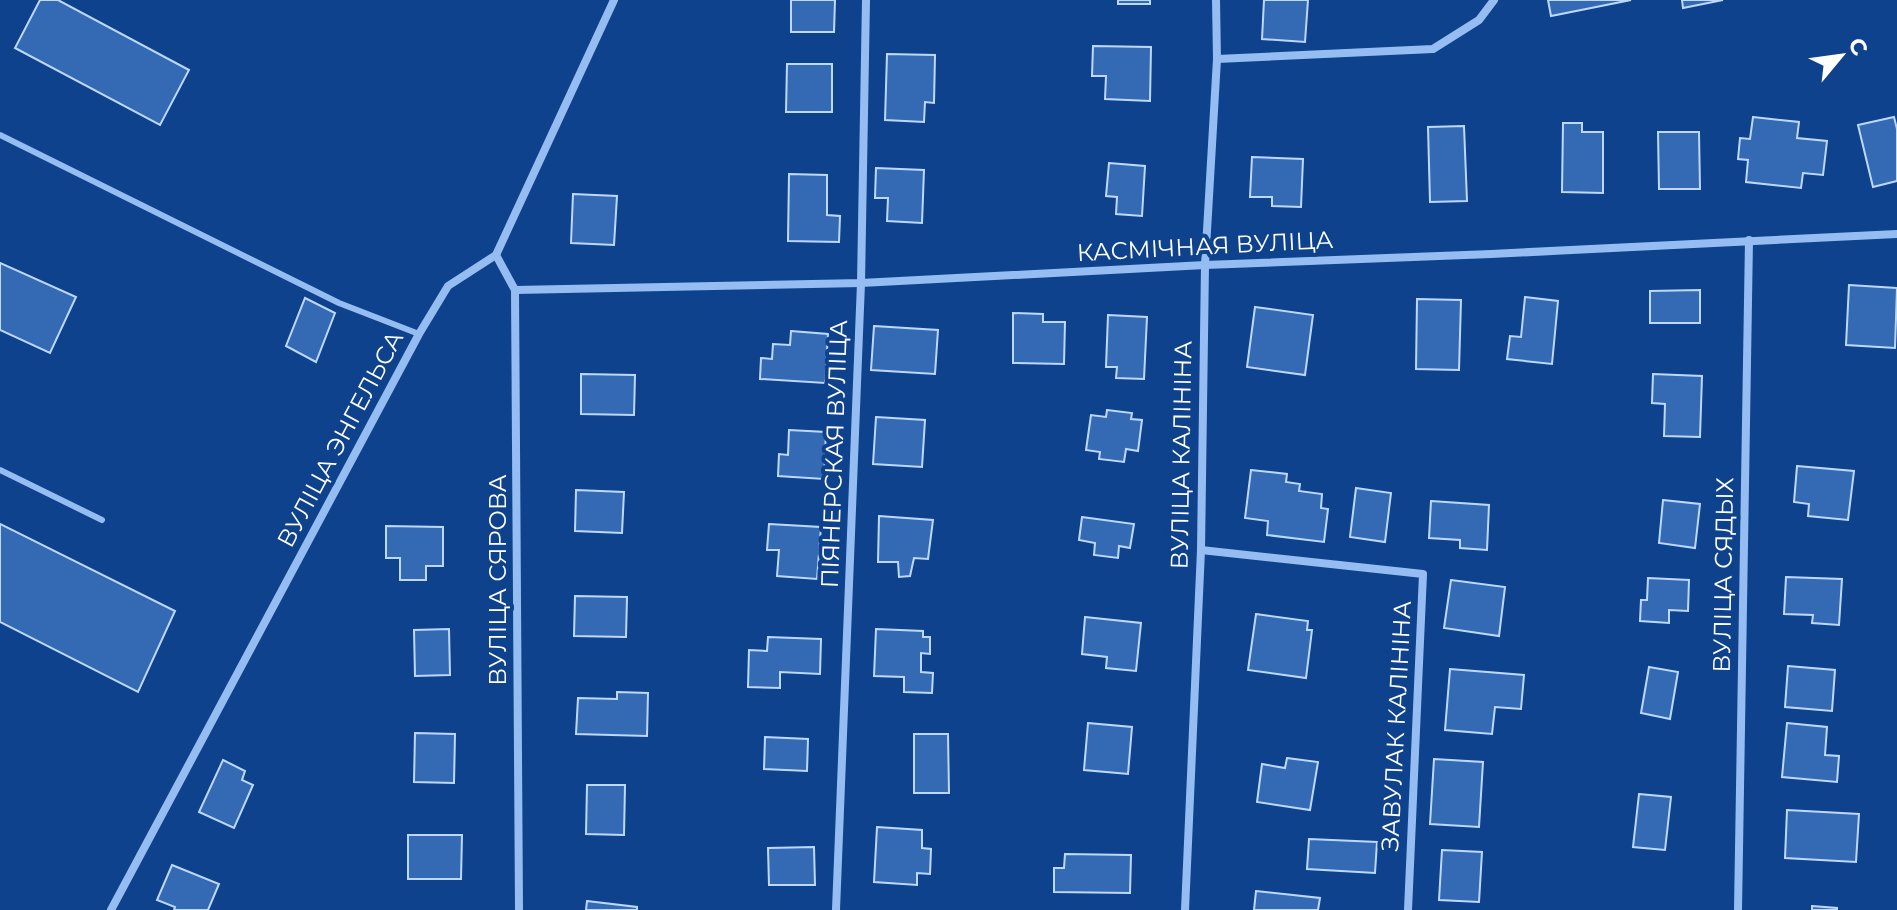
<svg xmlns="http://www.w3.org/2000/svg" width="1897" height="910" font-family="Montserrat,sans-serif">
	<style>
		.building { fill: #3469b4; stroke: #bdd8fd; stroke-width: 2 }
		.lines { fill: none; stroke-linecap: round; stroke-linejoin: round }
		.service { stroke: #96bdf2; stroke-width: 6 }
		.minor { stroke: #96bdf2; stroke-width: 8 }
		.labels { text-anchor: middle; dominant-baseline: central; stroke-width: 8; stroke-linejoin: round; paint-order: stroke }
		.street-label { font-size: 24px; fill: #fff; stroke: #0f428c }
	</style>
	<rect width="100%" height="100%" fill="#0f428c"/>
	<g class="building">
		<polygon points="40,0 58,0 189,70 160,125 15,48"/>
		<polygon points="791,0 835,0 834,32 791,32"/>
		<rect x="1118" y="0" width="32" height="4"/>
		<polygon points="1264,0 1308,0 1305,42 1262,39"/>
		<polygon points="1548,0 1631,0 1551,16"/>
		<polygon points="1682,0 1723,0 1683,8"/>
		<polygon points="1093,46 1151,47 1150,101 1105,99 1106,76 1092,76"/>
		<polygon points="887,54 935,55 934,103 925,102 924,122 885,120"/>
		<polygon points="787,64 832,64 832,112 786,112"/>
		<polygon points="1753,117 1799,122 1797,138 1827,141 1823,175 1803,173 1801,188 1746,182 1748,160 1738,159 1740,138 1750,139"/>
		<polygon points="1894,117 1897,129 1897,181 1873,187 1858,125"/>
		<polygon points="1563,123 1582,123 1582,132 1603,132 1603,193 1562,192"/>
		<polygon points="1464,126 1467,201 1430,202 1428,127"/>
		<polygon points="1658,132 1699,132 1700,189 1659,189"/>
		<polygon points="1252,157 1303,159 1301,207 1272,206 1272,197 1250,197"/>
		<polygon points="1109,163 1145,166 1142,216 1116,214 1117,197 1106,196"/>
		<polygon points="876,168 924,170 922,223 887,221 888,198 875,198"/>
		<polygon points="789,174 827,175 827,215 840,216 839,242 788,241"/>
		<polygon points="573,194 617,196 614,245 571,243"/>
		<polygon points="0,263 76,297 50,353 0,330"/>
		<polygon points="1849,285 1897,288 1895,348 1846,345"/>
		<polygon points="1700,290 1700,323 1650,323 1650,291"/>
		<polygon points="1525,297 1558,301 1552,364 1507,359 1510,336 1521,337"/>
		<polygon points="305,298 335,313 316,362 286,346"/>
		<polygon points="1417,299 1461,300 1459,370 1416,369"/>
		<polygon points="1255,307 1313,315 1305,375 1247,367"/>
		<polygon points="1013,313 1043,314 1043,322 1065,322 1064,364 1013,363"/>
		<polygon points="1108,315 1147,317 1144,379 1116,378 1117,367 1106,367"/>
		<polygon points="874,326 938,330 935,374 871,370"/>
		<polygon points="791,331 828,334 825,383 760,379 761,358 772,359 773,344 790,345"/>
		<polygon points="581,374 635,375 634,415 581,414"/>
		<polygon points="1653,374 1702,376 1700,437 1664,436 1665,404 1652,403"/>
		<polygon points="1107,410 1132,413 1131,419 1142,420 1138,451 1126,449 1124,462 1099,459 1100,452 1086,450 1091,415 1106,417"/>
		<polygon points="876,417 925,420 922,467 873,464"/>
		<polygon points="789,430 826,432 824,479 778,476 779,454 788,455"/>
		<polygon points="1797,466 1854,471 1848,520 1808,516 1809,504 1794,502"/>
		<polygon points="1251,470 1287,474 1286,482 1300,484 1299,491 1322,494 1321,508 1328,509 1324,542 1267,535 1268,521 1245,518"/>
		<polygon points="1356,488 1391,493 1385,542 1350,537"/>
		<polygon points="576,490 624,492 622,533 575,531"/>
		<polygon points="1663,500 1700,504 1695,548 1659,543"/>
		<polygon points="1431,501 1489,505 1487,550 1460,548 1460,540 1429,538"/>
		<polygon points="879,516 933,520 928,559 914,558 910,576 899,577 898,562 878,562"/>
		<polygon points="1082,517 1134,524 1130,548 1119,546 1118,558 1094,555 1095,543 1079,540"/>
		<polygon points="0,524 175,611 138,692 0,622"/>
		<polygon points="769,524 821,527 817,579 777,576 779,550 767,550"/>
		<polygon points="386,526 443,527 443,566 426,566 426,580 400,580 400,558 386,558"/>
		<polygon points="1786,577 1842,579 1839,625 1812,623 1813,615 1784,614"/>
		<polygon points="1648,578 1689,580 1688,611 1669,610 1669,623 1640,621 1641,600 1647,600"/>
		<polygon points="1451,580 1505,587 1499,636 1444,628"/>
		<polygon points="575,596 627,597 626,637 574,636"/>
		<polygon points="1256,614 1308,621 1307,630 1312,630 1306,678 1248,670"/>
		<polygon points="1085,617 1141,623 1136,671 1106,668 1107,657 1082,654"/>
		<polygon points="449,629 450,675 415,676 414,630"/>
		<polygon points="876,629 923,631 923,637 930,637 930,654 921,653 921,672 933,673 932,693 904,692 904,677 874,676"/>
		<polygon points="768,637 821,639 820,674 780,672 780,688 748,687 749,650 767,651"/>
		<polygon points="1788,666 1835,670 1832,711 1785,707"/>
		<polygon points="1649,667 1678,672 1670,719 1641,713"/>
		<polygon points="1450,669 1524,675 1521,709 1495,707 1492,734 1445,730"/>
		<polygon points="617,692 648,693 647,736 576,734 578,698 617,699"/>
		<polygon points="1088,723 1132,727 1128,774 1084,770"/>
		<polygon points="1787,723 1827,727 1825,755 1839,756 1837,782 1782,777"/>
		<polygon points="415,733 455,734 454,783 414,782"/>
		<polygon points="914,734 948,734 949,793 914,793"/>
		<polygon points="765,737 808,739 807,771 764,769"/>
		<polygon points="1287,758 1318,762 1310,810 1257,802 1262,764 1285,768"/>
		<polygon points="1434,759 1483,762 1479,827 1430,824"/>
		<polygon points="223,760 245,771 242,780 253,785 234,828 199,812"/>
		<polygon points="587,785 625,785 624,835 586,834"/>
		<polygon points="1639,794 1671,797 1665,850 1633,847"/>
		<polygon points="1787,810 1859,814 1856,862 1785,858"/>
		<polygon points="877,827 922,830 922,848 931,849 930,874 917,873 917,885 874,882"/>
		<polygon points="408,835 462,835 461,879 408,879"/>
		<polygon points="1309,839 1377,842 1375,873 1307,869"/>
		<polygon points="814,847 815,885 769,885 768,848"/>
		<polygon points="1442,850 1482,852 1479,902 1439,900"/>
		<polygon points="1065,854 1131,855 1130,893 1054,892 1054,868 1064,868"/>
		<polygon points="172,865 219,884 208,910 174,910 175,907 157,900"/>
		<polygon points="1256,891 1320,898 1318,910 1254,910"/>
		<polygon points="587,901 637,907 637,910 586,910"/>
		<polygon points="1812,906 1837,908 1837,910 1812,910"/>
	</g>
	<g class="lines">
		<g class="service">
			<polyline points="0,135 339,303 419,334"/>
			<polyline points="0,470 102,520"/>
		</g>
		<g class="minor">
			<polyline points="1217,59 1433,49 1479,20 1494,0"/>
			<polyline points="496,255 515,290 519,910"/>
			<polyline points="515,290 861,283 1205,265 1491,254 1897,234"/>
			<polyline points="1201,550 1423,574 1408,910"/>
			<polyline points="111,910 419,334 448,286 496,255 614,0"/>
			<polyline points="836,910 861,283 866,0"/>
			<polyline points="1185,910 1201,550 1205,265 1217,59 1216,0"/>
			<polyline points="1738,910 1749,240"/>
		</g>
	</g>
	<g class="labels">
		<g class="street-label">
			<text transform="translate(1205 246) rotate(-3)">КАСМІЧНАЯ ВУЛІЦА</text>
			<text transform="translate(340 439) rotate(-62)">ВУЛІЦА ЭНГЕЛЬСА</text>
			<text transform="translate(834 454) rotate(-88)">ПІЯНЕРСКАЯ ВУЛІЦА</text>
			<text transform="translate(1181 455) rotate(-89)">ВУЛІЦА КАЛІНІНА</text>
			<text transform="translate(1723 575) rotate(-89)">ВУЛІЦА СЯДЫХ</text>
			<text transform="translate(497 580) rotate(-90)">ВУЛІЦА СЯРОВА</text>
			<text transform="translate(1396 726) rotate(-87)">ЗАВУЛАК КАЛІНІНА</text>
		</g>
	</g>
	<g transform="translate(1841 56) rotate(61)" stroke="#0f428c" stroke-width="6" paint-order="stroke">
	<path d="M0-6L14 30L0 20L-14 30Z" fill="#ffffff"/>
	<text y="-12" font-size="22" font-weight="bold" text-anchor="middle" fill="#ffffff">С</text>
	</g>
</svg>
